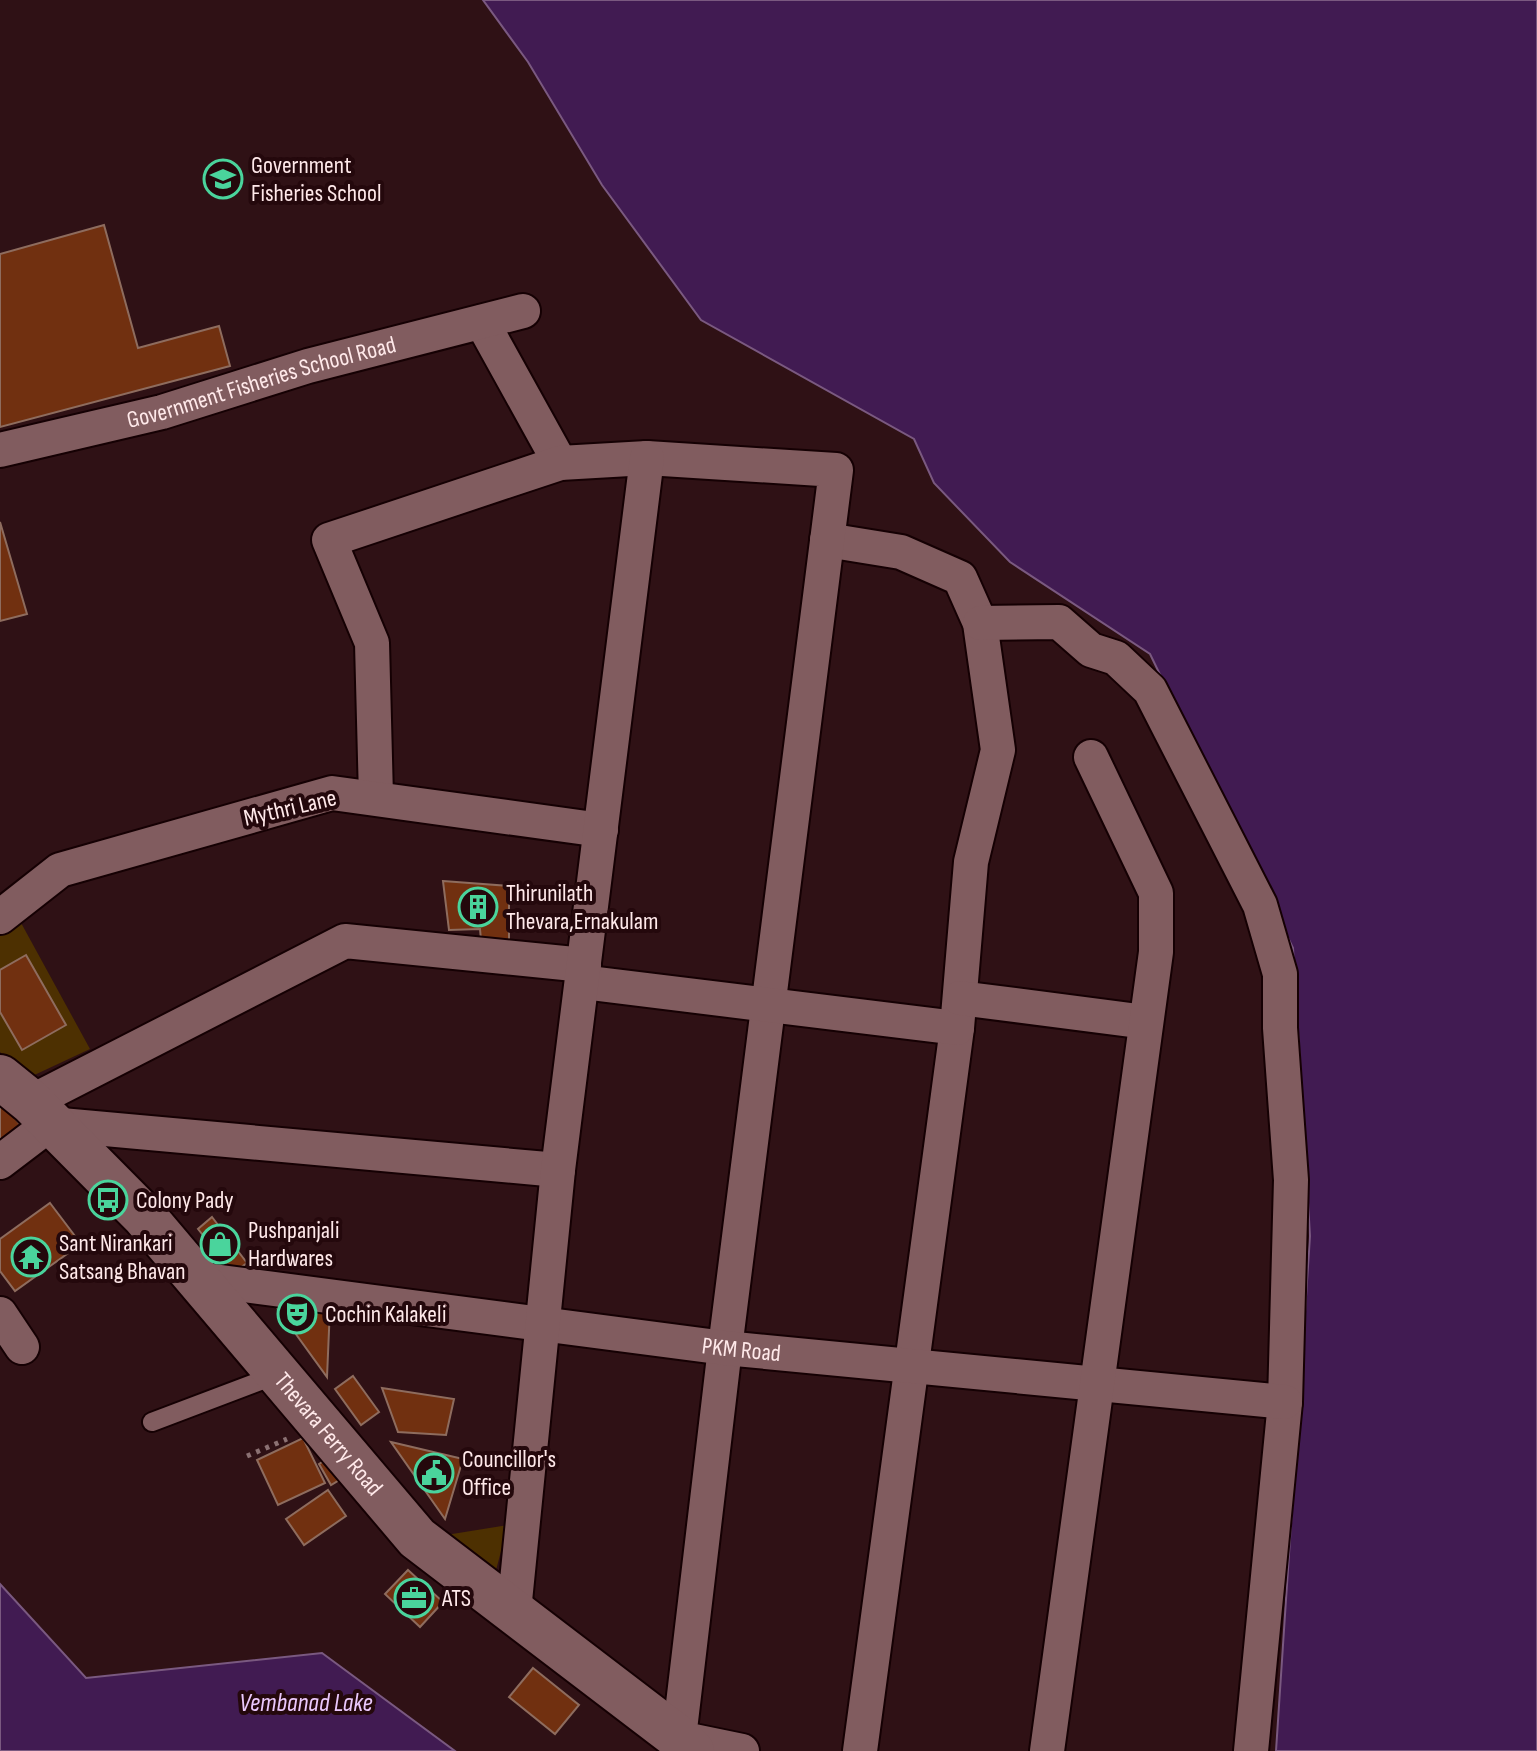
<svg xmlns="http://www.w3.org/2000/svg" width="1537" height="1751" font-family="'Sofia Sans Condensed',sans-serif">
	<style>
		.green { fill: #4d3001 }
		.water { fill: #411b52; stroke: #7a5980; stroke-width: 2 }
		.building { fill: #713010; stroke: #8e6c5e; stroke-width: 2 }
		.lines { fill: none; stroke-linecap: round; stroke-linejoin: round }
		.service-casing { stroke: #150003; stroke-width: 22 }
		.minor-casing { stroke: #150003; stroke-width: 38 }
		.tertiary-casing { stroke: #150003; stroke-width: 48 }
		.path { stroke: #8b7173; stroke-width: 5; stroke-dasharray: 4 6; stroke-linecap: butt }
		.service { stroke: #815c5f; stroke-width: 18 }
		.minor { stroke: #815c5f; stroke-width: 34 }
		.tertiary { stroke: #815c5f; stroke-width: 44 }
		.labels { text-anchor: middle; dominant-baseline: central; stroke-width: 8; stroke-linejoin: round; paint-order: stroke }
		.poi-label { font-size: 24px; fill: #ffe9ea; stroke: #24080c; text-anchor: start }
		.street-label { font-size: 24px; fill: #ffe9ea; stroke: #24080c }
		.water-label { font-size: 26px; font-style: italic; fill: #eac8fc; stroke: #24080c }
	</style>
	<rect width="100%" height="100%" fill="#2f1115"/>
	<g class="green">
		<polygon points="20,921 90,1049 28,1078 0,1052 0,936"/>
		<polygon points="508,1525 495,1574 446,1535"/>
	</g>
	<g class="water">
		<polygon points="483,0 1537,0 1537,1751 1276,1751 1310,1236 1293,948 1150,654 1010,562 934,483 914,439 701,320 602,185 528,62"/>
		<polygon points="0,1584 86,1678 322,1653 455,1751 0,1751"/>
	</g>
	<g class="building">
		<polygon points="104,225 138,348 219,326 230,366 0,427 0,254"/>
		<polygon points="0,522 27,614 0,621"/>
		<polygon points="443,881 509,886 509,942 481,940 480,929 449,930"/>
		<polygon points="26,955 66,1025 22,1050 0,1012 0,970"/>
		<polygon points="0,1097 23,1129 0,1145"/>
		<polygon points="50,1203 81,1244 15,1291 0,1271 0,1239"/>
		<polygon points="212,1217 247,1263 233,1273 198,1229"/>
		<polygon points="287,1300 330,1307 327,1377 277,1308"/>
		<polygon points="353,1376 379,1412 361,1425 335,1389"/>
		<polygon points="382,1388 454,1399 446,1435 398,1432"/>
		<polygon points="303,1438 325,1483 278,1505 257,1460"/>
		<polygon points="391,1442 463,1459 445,1519"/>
		<polygon points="333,1455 346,1476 331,1485 319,1464"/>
		<polygon points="328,1490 346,1516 304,1545 286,1519"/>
		<polygon points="408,1570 443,1602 420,1627 385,1594"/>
		<polygon points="533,1668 579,1705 555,1734 509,1697"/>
	</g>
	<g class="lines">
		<defs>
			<polyline id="service" points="152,1422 276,1375"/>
			<g id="minor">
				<polyline points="482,322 560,463"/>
				<path id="s1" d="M0 450 162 412 308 366 523 311"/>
				<polyline points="827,540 901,552 960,578 980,623 998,750 971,862 957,1028 860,1751"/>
				<polyline points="980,623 1059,622 1091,650 1116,658 1150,690 1260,905 1280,974 1280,1028 1291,1180 1285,1402 1251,1751"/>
				<polyline points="376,797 372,643 329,540 560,463 647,458 836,470 725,1348 679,1738 742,1751"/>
				<polyline points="0,917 60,870 332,793 601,830"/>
				<polyline points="582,982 957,1028"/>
				<polyline points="960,998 1146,1022"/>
				<polyline points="31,1102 345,941 584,965"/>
				<polyline points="0,1162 50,1124 558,1170"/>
				<path id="s2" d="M198 1279 725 1348 1285 1402"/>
				<polyline points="0,1314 22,1347"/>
				<polyline points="514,1611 558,1170 647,458"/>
				<polyline points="1047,1751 1156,952 1156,893 1091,757"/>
			</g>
			<g id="tertiary">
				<path id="s3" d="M0 1077 31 1102 144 1216 417 1538 679 1738 692 1751"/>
			</g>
		</defs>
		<use href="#service" class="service-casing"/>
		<use href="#minor" class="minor-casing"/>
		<use href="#tertiary" class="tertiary-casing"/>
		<polyline class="path" points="247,1456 287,1439"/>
		<use href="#service" class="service"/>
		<use href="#minor" class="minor"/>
		<use href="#tertiary" class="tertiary"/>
	</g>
	<defs>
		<symbol id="school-ring" viewBox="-11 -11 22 22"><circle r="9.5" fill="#24080c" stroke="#4ad49c" stroke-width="1.5"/><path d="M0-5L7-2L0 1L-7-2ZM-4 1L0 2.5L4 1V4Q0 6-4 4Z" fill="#4ad49c"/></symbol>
		<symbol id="building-ring" viewBox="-11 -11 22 22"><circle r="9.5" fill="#24080c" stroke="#4ad49c" stroke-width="1.5"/><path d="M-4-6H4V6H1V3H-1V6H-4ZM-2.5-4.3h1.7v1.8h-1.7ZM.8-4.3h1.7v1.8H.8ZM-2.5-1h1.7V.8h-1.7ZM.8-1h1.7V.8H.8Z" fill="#4ad49c"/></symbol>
		<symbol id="bus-ring" viewBox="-11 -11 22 22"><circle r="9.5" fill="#24080c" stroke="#4ad49c" stroke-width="1.5"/><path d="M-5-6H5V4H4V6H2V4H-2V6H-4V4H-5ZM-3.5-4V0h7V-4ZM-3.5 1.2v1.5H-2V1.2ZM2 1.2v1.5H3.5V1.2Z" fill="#4ad49c"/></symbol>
		<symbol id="shop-ring" viewBox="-11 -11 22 22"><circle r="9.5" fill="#24080c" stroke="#4ad49c" stroke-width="1.5"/><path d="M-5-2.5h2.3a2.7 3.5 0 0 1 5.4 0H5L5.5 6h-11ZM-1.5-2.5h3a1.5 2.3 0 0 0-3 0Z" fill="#4ad49c"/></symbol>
		<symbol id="temple-ring" viewBox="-11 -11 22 22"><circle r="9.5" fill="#24080c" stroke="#4ad49c" stroke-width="1.5"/><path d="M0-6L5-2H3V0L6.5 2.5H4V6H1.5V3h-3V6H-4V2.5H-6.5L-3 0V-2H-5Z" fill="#4ad49c"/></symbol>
		<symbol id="theatre-ring" viewBox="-11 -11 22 22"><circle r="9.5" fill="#24080c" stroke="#4ad49c" stroke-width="1.5"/><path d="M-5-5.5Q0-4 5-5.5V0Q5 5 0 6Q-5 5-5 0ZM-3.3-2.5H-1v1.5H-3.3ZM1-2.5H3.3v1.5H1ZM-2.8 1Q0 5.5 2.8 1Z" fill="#4ad49c"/></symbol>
		<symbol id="civic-ring" viewBox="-11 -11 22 22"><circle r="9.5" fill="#24080c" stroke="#4ad49c" stroke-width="1.5"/><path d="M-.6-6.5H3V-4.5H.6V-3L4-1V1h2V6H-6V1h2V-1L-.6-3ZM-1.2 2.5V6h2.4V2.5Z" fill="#4ad49c"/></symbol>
		<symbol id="office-ring" viewBox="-11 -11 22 22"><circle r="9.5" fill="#24080c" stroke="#4ad49c" stroke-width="1.5"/><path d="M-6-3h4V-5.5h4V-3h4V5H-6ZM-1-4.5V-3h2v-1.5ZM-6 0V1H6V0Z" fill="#4ad49c"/></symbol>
	</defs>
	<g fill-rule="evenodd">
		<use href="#school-ring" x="201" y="157" width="44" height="44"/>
		<use href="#building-ring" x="456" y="885" width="44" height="44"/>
		<use href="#bus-ring" x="86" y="1178" width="44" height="44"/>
		<use href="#shop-ring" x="198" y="1222" width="44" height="44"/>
		<use href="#temple-ring" x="9" y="1235" width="44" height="44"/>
		<use href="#theatre-ring" x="275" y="1292" width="44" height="44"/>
		<use href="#civic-ring" x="412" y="1451" width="44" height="44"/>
		<use href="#office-ring" x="392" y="1576" width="44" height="44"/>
	</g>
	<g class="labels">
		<g class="poi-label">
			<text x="251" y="165">Government<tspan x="251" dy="28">Fisheries School</tspan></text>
			<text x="506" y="893">Thirunilath<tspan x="506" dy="28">Thevara,Ernakulam</tspan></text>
			<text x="136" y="1200">Colony Pady</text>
			<text x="248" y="1230">Pushpanjali<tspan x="248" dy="28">Hardwares</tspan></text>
			<text x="59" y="1243">Sant Nirankari<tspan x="59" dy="28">Satsang Bhavan</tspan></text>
			<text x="325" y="1314">Cochin Kalakeli</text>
			<text x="462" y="1459">Councillor's<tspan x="462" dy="28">Office</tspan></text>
			<text x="442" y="1598">ATS</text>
		</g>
		<g class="street-label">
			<text stroke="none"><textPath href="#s1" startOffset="270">Government Fisheries School Road</textPath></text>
			<text transform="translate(290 808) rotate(-13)">Mythri Lane</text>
			<text stroke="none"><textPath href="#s2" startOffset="548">PKM Road</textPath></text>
			<text stroke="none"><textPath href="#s3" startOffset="486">Thevara Ferry Road</textPath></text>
		</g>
		<g class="water-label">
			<text x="306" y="1703">Vembanad Lake</text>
		</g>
	</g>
</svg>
